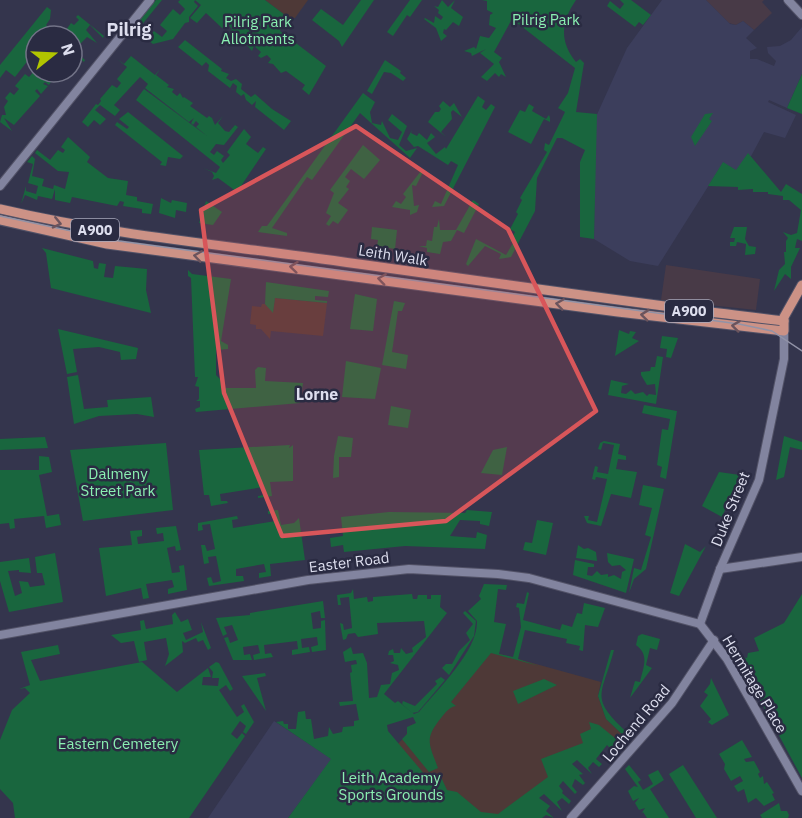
<svg xmlns="http://www.w3.org/2000/svg" width="802" height="818" font-family="'IBM Plex Sans',sans-serif">
	<style>
		.commercial { fill: #483a47 }
		.built { fill: #3c3e5c }
		.education { fill: #4e3937 }
		.green { fill: #19663e }
		.lines { fill: none; stroke-linecap: round; stroke-linejoin: round }
		.secondary-casing { stroke: #525267; stroke-width: 10 }
		.primary-casing { stroke: #525267; stroke-width: 11 }
		.secondary { stroke: #82849f; stroke-width: 8 }
		.primary { stroke: #cc9286; stroke-width: 9 }
		.tram { stroke: #9293a7; stroke-width: 1.5 }
		.oneway { stroke: #6b545d }
		.marked { fill: #d8565a; fill-opacity: 0.2; stroke: #d8565a; stroke-width: 4.5; stroke-linejoin: round }
		.labels { text-anchor: middle; dominant-baseline: central; stroke-width: 5; stroke-linejoin: round; paint-order: stroke }
		.shield { fill: #2a2b42; stroke: #a7a8ba; stroke-width: 1.5 }
		.shield-label { font-size: 14px; font-weight: bold; fill: #dddeee }
		.park-label { font-size: 15px; fill: #8aefb1; stroke: #2a2b42 }
		.street-label { font-size: 15px; fill: #dddeee; stroke: #2a2b42 }
		.neighbourhood-label { font-size: 16px; font-weight: bold; fill: #dddeee; stroke: #2a2b42 }
		.quarter-label { font-size: 18px; font-weight: bold; fill: #dddeee; stroke: #2a2b42 }
	</style>
	<rect width="100%" height="100%" fill="#34354d"/>
	<g class="commercial">
		<polygon points="706,0 764,0 762,2 772,13 754,30 743,21 736,25 729,23"/>
		<polygon points="666,265 760,279 756,310 661,300"/>
	</g>
	<g class="built">
		<polygon points="662,0 706,0 730,24 736,25 743,21 754,30 746,38 757,48 750,51 750,59 757,59 774,66 776,61 768,53 767,47 780,46 791,40 802,27 802,74 787,108 769,100 768,102 796,115 785,138 764,132 742,173 721,166 658,266 630,261 594,239 595,119 627,48"/>
		<polygon points="274,721 332,759 288,818 208,818"/>
	</g>
	<g class="education">
		<polygon points="265,0 308,0 295,18 289,18"/>
		<polygon points="275,298 327,303 323,336 271,331 270,339 261,329 256,329 256,325 250,324 252,306 261,307 262,304 265,304 273,312"/>
		<polygon points="489,651 601,682 598,696 606,719 626,738 615,750 598,735 519,818 320,818 406,736 409,726 434,717"/>
	</g>
	<g class="green">
		<polygon points="156,0 162,0 140,27 150,36 154,31 162,37 167,31 160,25 173,9 180,15 185,9 178,2 180,0 265,0 289,18 280,31 326,66 309,95 302,89 305,85 286,71 281,73 273,64 268,63 271,59 267,55 261,58 258,56 261,52 254,46 252,51 245,43 229,33 232,29 228,25 222,28 206,13 197,23 190,18 201,5 195,0 194,2 198,6 189,17 189,22 185,23 173,39 153,44 133,29"/>
		<polygon points="361,0 374,0 342,47 339,41 312,20 321,9 343,25"/>
		<polygon points="410,0 422,0 410,17 407,15 393,36 387,32"/>
		<polygon points="442,0 448,7 455,0 451,8 463,17 459,26 453,22 446,30 444,29 443,33 447,36 441,41 436,28 424,19 425,18 434,23 435,16 441,20 443,17 438,13 439,10 434,6 438,7"/>
		<path d="M482 0H576C561 22 559 41 576 62L580 59 584 63 576 112 597 114 594 239 580 237V162L585 150 562 138H557L537 178 535 211 511 257 499 259 501 254 485 246 468 266 466 264 476 239 506 255 513 243 510 241 515 232 510 229 518 214 516 212 522 200 520 198 547 152 544 150 545 143 549 145 565 112 558 108 568 93 575 68 512 19 494 52 502 58 499 62 506 77 501 74 499 77 495 73 487 81 481 77 494 64 480 53 486 49 472 56 471 53 464 51 474 47 476 49 480 36 489 38 496 28 489 25 490 15 493 13 487 10V1Z"/>
		<polygon points="620,0 631,0 651,15 643,25 639,22 635,27 607,6 610,1 620,9 624,4"/>
		<polygon points="47,7 51,10 50,19 46,25 55,32 48,36 36,36 36,50 15,77 6,70 0,78 0,65"/>
		<polygon points="78,15 104,36 103,38 90,25 86,30 97,43 87,37 74,50 85,60 84,62 74,54 72,56 72,36 62,36 71,23 74,25 79,20 76,17"/>
		<polygon points="185,40 222,69 221,71 229,74 226,78 231,81 236,79 242,84 241,89 251,97 255,94 272,109 291,121 284,130 255,107 256,101 252,105 246,100 244,94 241,96 236,92 237,86 233,83 230,88 208,71 209,65 206,62 202,66 178,47"/>
		<polygon points="131,56 155,75 160,69 156,75 169,85 167,87 174,89 172,92 177,96 180,93 183,98 184,97 193,103 190,106 207,118 209,116 212,118 215,125 223,116 218,123 225,131 229,132 235,125 238,127 224,145 216,144 210,152 214,155 217,151 224,156 221,160 223,163 230,155 227,152 244,129 251,137 246,144 258,153 263,147 266,149 237,192 218,178 212,180 214,176 212,172 203,168 216,173 220,167 136,100 144,89 207,136 196,127 199,124 196,121 193,125 191,123 194,118 189,122 185,119 145,88 148,84 140,77 114,105 120,110 115,116 100,105 95,110 106,119 100,125 94,120 88,127 82,122 96,104 98,105 101,101 100,99 112,85 117,88 121,83 117,79 127,67 117,59 124,64"/>
		<polygon points="385,60 401,71 400,73 406,78 403,81 391,73 384,72 372,94 367,91"/>
		<polygon points="36,69 36,72 57,75 54,79 49,76 48,78 52,80 49,85 45,82 43,84 48,86 41,94 37,89 35,91 40,96 14,125 4,118 12,131 0,122 2,115 6,115 4,107 8,101 5,98 10,92 14,95 19,89 15,86 25,74 29,77"/>
		<polygon points="802,74 802,114 787,108"/>
		<polygon points="363,93 375,102 370,112 372,123 381,125 382,121 390,138 398,140 402,132 388,120 392,114 407,126 399,145 406,151 417,148 410,158 360,113 312,180 307,177 272,228 287,233 287,236 258,232 262,226 267,226"/>
		<polygon points="478,96 485,101 482,107 486,110 491,104 495,107 444,206 432,207 435,201 441,204 458,165 451,161 448,165 418,146 414,147 407,139 412,130 411,133 417,136 419,133 427,140 431,133 435,137 427,143 436,154 445,147 446,149"/>
		<polygon points="443,101 450,107 454,103 462,117 453,110 451,112 452,119 441,132 446,137 428,122 435,112 439,112 441,109 439,106"/>
		<polygon points="529,104 534,107 532,111 546,119 549,115 550,118 550,122 544,119 531,144 508,132 520,110 525,112"/>
		<polygon points="128,112 183,156 180,159 168,157 166,166 160,165 162,162 115,125 117,122 127,129 129,127 119,119"/>
		<polygon points="713,113 709,119 712,121 695,146 691,137 705,114"/>
		<polygon points="68,137 90,157 87,162 108,178 128,181 126,195 137,197 137,201 153,204 151,214 142,213 142,209 123,206 124,202 120,201 117,206 72,197 70,203 55,200 55,189 52,199 38,196 37,200 25,195 21,204 26,186 26,191 36,194 38,186 28,183 33,164 27,162 32,156 35,159 32,176 44,179 42,186 53,189 54,185 65,189 69,172 58,171 35,153 37,150 50,160 58,150 63,153 65,150 61,147"/>
		<polygon points="363,145 380,160 364,179 351,169 345,177 350,181 346,187 349,189 338,203 348,210 338,224 333,221 329,226 326,224 331,216 326,213 334,193 330,190"/>
		<polygon points="748,153 781,192 786,184 802,194 802,241 797,239 795,248 800,248 791,267 791,279 785,274 774,291 779,270 785,264 784,252 786,252 786,241 788,238 783,232 791,235 797,233 801,210 789,200 783,200 783,196 768,194 768,192 753,192 753,189 738,190 738,187 708,186 723,162 736,170"/>
		<polygon points="421,171 423,172 416,186 412,185 414,206 419,205 417,212 410,215 410,210 392,207 396,201 401,204 406,197 403,194"/>
		<polygon points="161,198 171,203 172,200 187,203 186,212 176,210 175,218 159,213"/>
		<polygon points="473,200 479,204 464,233 457,230 451,241 443,242 440,254 427,252 427,248 419,246 426,246 427,240 432,241 434,227 437,227 439,219 440,230 456,230"/>
		<polygon points="206,201 222,212 213,225 199,223"/>
		<polygon points="372,227 397,230 395,249 377,246 378,240 371,239"/>
		<polygon points="734,227 747,227 745,239 749,246 756,247 755,254 745,255 746,244 737,242 736,246 730,246 730,242 734,242 735,238 730,238"/>
		<polygon points="42,248 93,261 94,268 98,269 99,263 106,264 104,277 113,278 115,266 147,269 146,290 151,313 51,288 46,253"/>
		<polygon points="188,270 192,274 231,279 221,341 228,345 228,349 216,350 216,375 223,382 223,388 256,388 255,370 258,367 266,368 265,381 303,383 300,403 196,412 195,409 200,407 200,401 196,401 199,399 199,387 195,386 198,377 195,377 191,278 188,276"/>
		<polygon points="266,282 329,291 328,297 315,296 315,300 327,301 327,303 275,298 273,313 265,304"/>
		<polygon points="355,294 377,299 373,331 350,329"/>
		<polygon points="394,301 405,303 402,311 398,311 392,352 408,355 406,369 382,365"/>
		<polygon points="58,329 138,348 136,359 121,360 120,352 99,347 73,349 77,372 67,374"/>
		<polygon points="619,330 629,334 630,331 636,332 632,338 639,341 615,356"/>
		<polygon points="662,336 678,338 671,358 666,357 667,349 660,348"/>
		<polygon points="657,356 663,357 656,404 608,395 611,380 629,384 622,386 621,393 626,394 631,390 635,394 643,392 647,396 649,394 656,395 655,384 647,385 641,375 641,372 650,371 651,367 655,367"/>
		<polygon points="346,361 381,368 375,399 342,397"/>
		<polygon points="78,375 84,409 108,407 107,400 151,397 154,417 137,414 99,416 74,424 67,377"/>
		<polygon points="644,405 677,411 666,479 660,477 662,467 657,465 662,429 668,430 670,419 642,413"/>
		<polygon points="391,406 411,410 408,428 388,425"/>
		<polygon points="338,436 353,438 351,457 339,457 339,477 333,478 334,456"/>
		<polygon points="784,436 802,442 802,450 790,447 784,477 776,480"/>
		<polygon points="45,437 48,448 0,450 0,439"/>
		<polygon points="604,441 620,444 618,454 626,456 626,460 618,459 616,469 637,472 631,498 611,494 601,526 587,523 584,516 589,516 588,520 597,522 607,479 596,477 595,480 592,479 595,466 598,467 597,472 608,474 614,445 603,443 601,450 598,449 600,443"/>
		<polygon points="166,443 173,510 83,521 70,450"/>
		<polygon points="290,445 289,448 293,445 293,481 270,482 272,496 258,498 258,496 264,495 263,487 220,494 221,501 227,501 228,503 211,506 209,495 204,495 199,450"/>
		<polygon points="507,447 502,475 481,473 493,450"/>
		<polygon points="39,456 49,457 52,472 39,475 47,516 59,514 61,525 46,528 44,516 14,519 15,528 10,529 9,523 0,524 0,470 39,470"/>
		<polygon points="719,472 740,475 722,517 702,506"/>
		<polygon points="643,485 664,489 646,569 634,579 629,593 634,568 641,570 651,537 645,535 652,508 639,505"/>
		<polygon points="278,510 281,525 294,523 299,518 305,560 270,564 271,576 259,578 259,573 266,572 264,564 236,569 236,576 243,576 244,581 209,586 207,578 211,577 213,583 221,581 216,556 208,557 209,563 204,564 201,545 205,545 207,551 215,549 210,524 202,525 203,530 198,531 198,523 237,516 238,519 232,520 233,528 276,521 275,513 268,514 268,511"/>
		<polygon points="467,510 492,512 489,526 480,524 480,521 460,520 450,536 476,538 477,532 487,535 485,549 405,546 344,552 343,545 331,547 330,538 343,536 341,517 389,512 465,513"/>
		<polygon points="537,520 553,523 546,555 523,550 525,542 532,543"/>
		<polygon points="176,526 181,550 176,551 175,546 167,548 172,573 180,572 179,566 184,565 187,590 168,594 168,589 174,587 172,580 146,584 149,598 143,599 141,588 106,596 99,548 132,545 130,531 142,530 142,536 137,537 138,544 164,541 163,533 157,534 156,528"/>
		<polygon points="685,544 700,552 706,546 679,596 670,593"/>
		<polygon points="578,545 584,549 588,548 596,552 597,561 576,558"/>
		<polygon points="55,553 63,602 9,612 0,581 0,562 29,558 31,573 19,572 19,570 8,571 15,596 22,593 19,581 28,582 30,587 45,585 42,573 37,573 35,557"/>
		<polygon points="607,553 634,559 626,593 573,575 575,560 594,564 594,567 588,567 587,575 592,576 597,571 601,575 608,574 608,577 614,575 621,579 622,572 626,570 620,565 612,566 608,562"/>
		<path d="M484 584 507 585 506 590 498 589 494 622 506 624 499 654 513 657 521 627 519 608 516 607 517 603 524 604 527 592 529 593 523 620 560 630 562 624 572 627 577 613 582 614 584 603 605 608 598 627 585 625 583 651 579 650 580 646 566 643 567 639 525 630 518 659 539 666 491 653 451 702 456 706C449 707 446 712 441 718 424 739 429 744 438 768L429 772 402 739 407 734V727L416 723 413 717 387 725 388 731 426 776 434 774 435 779 441 777 447 790 457 792 481 812 498 814 548 777 541 759 583 743 580 734 591 729 589 722 599 725 621 743 613 751 607 745 596 759 602 764 599 767 593 762 588 768 592 774 577 760 572 764 583 774 579 775 585 783 583 785 575 779 572 786 577 792 575 794 563 781 559 786 563 791 562 793 571 801 569 804 562 798 557 802 562 811 544 794 539 798 550 806 546 811 554 818 546 815 542 818H288L331 759 276 722 283 721 284 724H288V729H296L298 712 305 711 306 719H311L314 739 328 736 329 727 333 734 342 732 343 727 354 726V721L359 720 356 704 340 706 339 702 353 701 350 673 352 672 351 665 357 664 356 660 345 662 343 652 351 647 353 654 363 653 367 663 369 698 377 697 381 685 390 684 392 673 399 670 398 665 390 663 394 661 393 655H388L389 651 393 649 394 653H400L401 648 406 654 413 652 412 648 426 637 424 621 377 623 378 634 358 637 355 633 348 634 346 639 343 640 340 623 343 624 344 630 352 628 349 597 340 598 341 605H338L337 595 351 593 353 589 354 599 367 597 368 602 373 601V597L412 594 413 599H417L418 595H427V599H431V595H441L440 607 447 613 384 694 395 703 398 701 414 714 419 712C438 689 478 651 477 621L468 611 481 599 479 596Z"/>
		<polygon points="802,594 802,778 736,656 747,658 748,653 759,651 754,638 784,623"/>
		<polygon points="323,601 325,618 321,618 320,611 311,613 313,629 321,628 321,621 325,620 326,650 312,652 311,647 318,645 317,637 301,639 302,648 309,647 310,652 292,655 292,650 298,649 297,641 264,645 265,654 271,653 273,657 254,660 253,655 260,653 258,645 243,647 244,655 250,654 252,660 233,660 224,638 228,637 230,643 238,640 232,625 224,627 227,634 223,636 216,618 250,615 250,613"/>
		<polygon points="465,611 476,621 474,636 449,675 442,668 446,664 452,664 459,651 470,640 466,633 473,624 463,613"/>
		<polygon points="175,612 181,622 188,619 192,630 183,633 186,640 203,632 201,622 211,648 208,650 203,640 198,642 196,638 185,643 182,641 183,652 165,666 169,654 166,638 144,642 147,660 139,662 134,641 121,643 111,635 141,630 140,621 144,620 146,629 173,624 172,615"/>
		<path d="M642 634 660 639 657 650 650 648 646 665 652 668 630 698 635 681 640 682C643 668 650 655 636 645L638 636Z"/>
		<polygon points="58,645 60,654 31,660 40,681 142,662 177,692 208,668 211,677 203,677 202,685 218,686 219,678 212,678 213,672 209,667 216,662 219,663 233,689 230,691 226,685 219,690 237,717 244,712 241,706 244,704 254,722 246,734 243,732 246,726 240,721 231,734 237,739 242,733 245,736 189,818 15,818 13,803 0,789 0,740 12,710 30,693 25,688 19,689 30,685 21,652"/>
		<path d="M611 650H614C602 696 588 697 629 734L626 738 606 719 598 696Z"/>
		<polygon points="265,673 266,676 257,678 266,711 242,676"/>
		<polygon points="441,677 445,680 418,712 412,713 402,704 403,701 415,706 437,684 435,681"/>
		<polygon points="711,678 729,715 712,725 708,722 711,719 700,706 708,695 704,692 710,684"/>
		<polygon points="544,679 557,685 518,704 513,691"/>
		<polygon points="742,740 752,757 744,759 746,762 754,761 760,772 758,774 760,778 763,776 764,784 767,782 774,793 772,794 775,800 764,806 756,798 748,803 744,789 738,792 734,786 743,781 740,776 731,781 724,769 725,764 719,754"/>
		<polygon points="629,765 641,780 638,782 643,790 653,784 648,775 658,770 664,780 650,789 669,818 647,818 643,812 641,814 645,808 639,810 635,803 639,798 633,801 628,791 634,786 638,787 625,769"/>
		<polygon points="683,765 717,818 696,818 669,774"/>
		<polygon points="779,803 781,811 787,811 789,815 788,818 762,818 760,815"/>
	</g>
	<g class="lines">
		<defs>
			<g id="secondary">
				<polyline points="788,0 802,15"/>
				<polyline points="0,186 150,0"/>
				<polyline points="720,569 802,557"/>
				<polyline points="700,624 720,569 759,480 784,359 784,331"/>
				<polyline points="700,624 727,659 802,791"/>
				<polyline points="0,635 308,580 409,569 498,574 529,578 700,624"/>
				<polyline points="571,818 672,703 714,640"/>
			</g>
			<g id="primary">
				<path d="M0 209C107 234 213 244 322 259 476 280 629 303 784 321"/>
				<polyline points="0,220 107,244 618,312 784,331 784,317 802,285"/>
			</g>
		</defs>
		<use href="#secondary" class="secondary-casing"/>
		<use href="#primary" class="primary-casing"/>
		<use href="#secondary" class="secondary"/>
		<use href="#primary" class="primary"/>
		<polyline class="tram" points="0,216 119,241 739,324 772,331 802,351"/>
	</g>
	<defs><path id="oneway-chevron" d="M-2-3.5L2.5 0L-2 3.5" fill="none" stroke-width="1.6" stroke-linecap="round" stroke-linejoin="round" transform="scale(1.5)"/></defs>
	<g class="oneway">
		<use href="#oneway-chevron" transform="translate(57 223) rotate(13)"/>
		<use href="#oneway-chevron" transform="translate(198 256) rotate(-172)"/>
		<use href="#oneway-chevron" transform="translate(294 267) rotate(-174)"/>
		<use href="#oneway-chevron" transform="translate(382 279) rotate(-172)"/>
		<use href="#oneway-chevron" transform="translate(560 304) rotate(-172)"/>
		<use href="#oneway-chevron" transform="translate(645 315) rotate(-174)"/>
		<use href="#oneway-chevron" transform="translate(736 326) rotate(-173)"/>
	</g>
	<path class="marked" d="M356 126 508 229 596 411 446 521 282 536 224 393 201 210Z"/>
	<g class="labels">
		<g class="shield">
			<rect x="71" y="219" width="48" height="22" rx="4.5"/>
			<rect x="665" y="300" width="48" height="22" rx="4.5"/>
		</g>
		<g class="shield-label">
			<text x="95" y="230">A900</text>
			<text x="689" y="311">A900</text>
		</g>
		<g class="park-label">
			<text x="546" y="19">Pilrig Park</text>
			<text x="258" y="21">Pilrig Park<tspan x="258" dy="17">Allotments</tspan></text>
			<text x="118" y="473">Dalmeny<tspan x="118" dy="17">Street Park</tspan></text>
			<text x="118" y="743">Eastern Cemetery</text>
			<text x="391" y="777">Leith Academy<tspan x="391" dy="17">Sports Grounds</tspan></text>
		</g>
		<g class="street-label">
			<text transform="translate(393 255) rotate(9)">Leith Walk</text>
			<text transform="translate(730 509) rotate(-68)">Duke Street</text>
			<text transform="translate(349 562) rotate(-7)">Easter Road</text>
			<text transform="translate(755 684) rotate(59)">Hermitage Place</text>
			<text transform="translate(636 723) rotate(-50)">Lochend Road</text>
		</g>
		<g class="neighbourhood-label">
			<text x="317" y="394">Lorne</text>
		</g>
		<g class="quarter-label">
			<text x="129" y="29">Pilrig</text>
		</g>
	</g>
	<g transform="translate(54 54) rotate(72)"><circle r="28" fill="#2a2b42" stroke="#727387" stroke-width="1.5"/>
	<path d="M0-4.5L10 22L0 15L-10 22Z" fill="#b1c500"/>
	<text y="-9" font-size="16" font-weight="bold" text-anchor="middle" fill="#dddeee">N</text>
	</g>
</svg>
